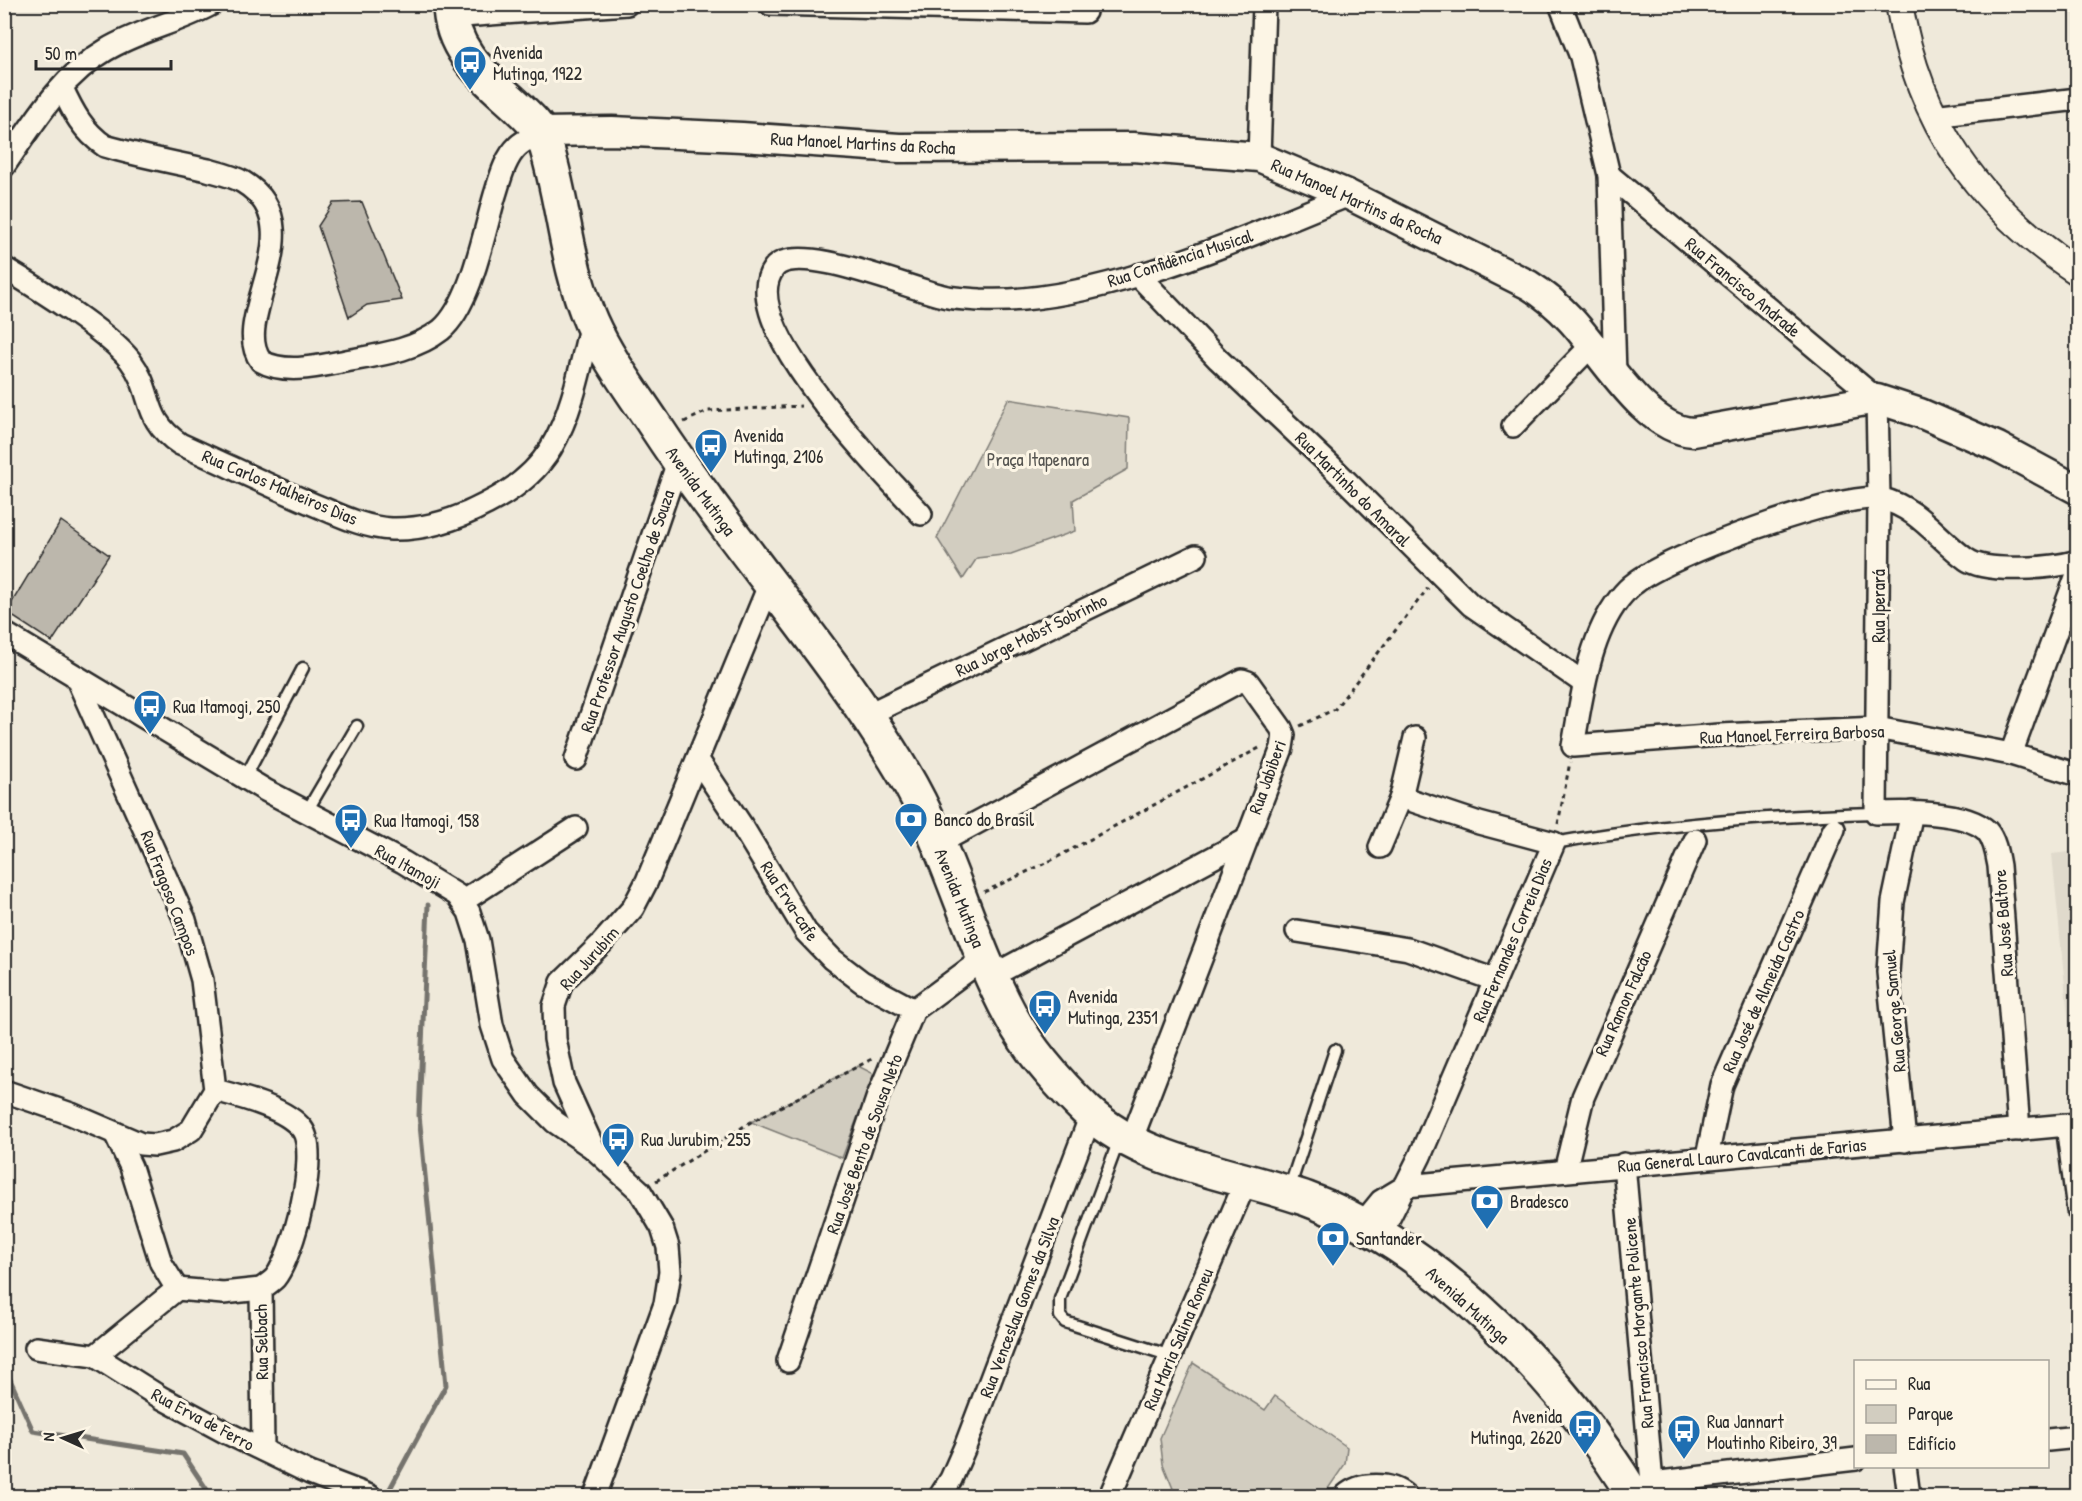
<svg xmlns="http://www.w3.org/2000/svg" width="2082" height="1501" font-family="'Patrick Hand',sans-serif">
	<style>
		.built { fill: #e0dacc }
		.green { fill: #d2cdc0; stroke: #7e7c76; stroke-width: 1.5 }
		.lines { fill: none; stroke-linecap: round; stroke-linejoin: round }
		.stream { stroke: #75736d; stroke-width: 5 }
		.building { fill: #bcb7ac; stroke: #2b2b2b; stroke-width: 1.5 }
		.service-casing { stroke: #2b2b2b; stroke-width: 15 }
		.minor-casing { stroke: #2b2b2b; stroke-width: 26 }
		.tertiary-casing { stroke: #2b2b2b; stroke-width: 30 }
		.secondary-casing { stroke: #2b2b2b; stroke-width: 33 }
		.primary-casing { stroke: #2b2b2b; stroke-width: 38 }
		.path { stroke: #2b2b2b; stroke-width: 3; stroke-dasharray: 4.5 4.5; stroke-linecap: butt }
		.service { stroke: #fcf5e5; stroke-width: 10 }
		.minor { stroke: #fcf5e5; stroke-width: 21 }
		.tertiary { stroke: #fcf5e5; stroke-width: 26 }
		.secondary { stroke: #fcf5e5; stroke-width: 28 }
		.primary { stroke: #fcf5e5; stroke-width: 33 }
		.labels { text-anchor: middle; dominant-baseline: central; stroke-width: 6; stroke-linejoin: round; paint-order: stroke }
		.poi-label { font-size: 18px; fill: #2b2b2b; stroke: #fcf5e5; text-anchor: start }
		.street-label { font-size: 18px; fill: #2b2b2b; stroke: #fcf5e5 }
		.park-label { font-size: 18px; fill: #555450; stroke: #fcf5e5 }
	</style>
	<rect width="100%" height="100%" fill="#efe9da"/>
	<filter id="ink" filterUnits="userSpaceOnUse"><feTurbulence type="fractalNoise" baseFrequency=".0167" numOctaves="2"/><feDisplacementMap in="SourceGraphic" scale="12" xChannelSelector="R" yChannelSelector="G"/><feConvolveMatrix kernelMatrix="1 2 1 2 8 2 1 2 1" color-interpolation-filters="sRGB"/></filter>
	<g filter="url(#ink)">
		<polygon class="built" points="2077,851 2078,1098 2076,1098 2052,854"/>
		<g class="green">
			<polygon points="1008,399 1129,418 1128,469 1073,500 1075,531 1011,554 977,558 963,579 937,538"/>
			<polygon points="858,1066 874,1074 842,1158 751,1122"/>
			<polygon points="1193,1363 1265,1410 1275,1396 1347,1447 1345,1464 1323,1496 1176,1496 1163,1464 1160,1438"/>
		</g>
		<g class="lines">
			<g class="stream">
				<polyline points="4,1366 33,1431 183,1454 211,1496"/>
				<polyline points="386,1496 446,1385 419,1115 428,905"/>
			</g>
		</g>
		<g class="building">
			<polygon points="362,202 402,300 367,305 349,317 318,226 333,203"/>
			<polygon points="61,521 109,555 52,642 6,612"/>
		</g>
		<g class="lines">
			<defs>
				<g id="service">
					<polyline points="245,778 303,668"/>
					<polyline points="307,811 357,726"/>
					<path d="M1554 843C1661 824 1768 816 1876 813"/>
					<polyline points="1120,1137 1060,1299 1060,1316 1065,1322 1171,1356"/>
					<polyline points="1289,1189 1335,1050"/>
				</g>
				<g id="minor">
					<polyline points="770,4 1085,12"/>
					<polyline points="1560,4 1581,57 1609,175 1615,374"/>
					<polyline points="450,17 627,4"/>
					<path d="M62 88C73 112 83 131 105 146 138 156 173 162 208 170 219 173 233 176 243 182 317 227 228 319 261 361 285 375 320 366 346 361 378 355 414 351 441 330 471 305 484 232 495 195 500 179 505 158 518 146 524 140 535 136 542 132"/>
					<polyline points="1933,116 2078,99"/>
					<polyline points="1259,157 1264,4"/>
					<path d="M4 166C33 124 61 76 106 50 139 30 178 23 212 4"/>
					<path d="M1609 175 1877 399 1879 498 1876 813C1905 812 1965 810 1987 831 1995 840 1997 855 1999 866L2019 1130"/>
					<path d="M4 268C36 287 108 332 130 360 155 393 141 418 180 444 227 465 274 488 322 508 343 517 367 528 391 529 425 530 456 520 486 504 512 491 536 473 551 448 573 411 581 364 591 323"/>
					<polyline points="1138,275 1218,359 1331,466 1471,605 1584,683"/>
					<polyline points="1513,426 1592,345"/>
					<path d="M921 514C886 476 732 321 774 268 797 239 916 292 948 297 958 299 969 299 980 300 1095 306 1243 238 1349 195"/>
					<path d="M2078 561C2053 568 1986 574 1966 559 1938 539 1917 507 1882 499 1844 490 1666 557 1635 583 1629 587 1623 594 1619 599 1588 639 1582 698 1573 746L1720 735 1877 728 2011 754 2078 775"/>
					<polyline points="4,633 265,790 403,862 457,895 469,912 478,940 492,1025 503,1059 528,1095 555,1122 593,1148"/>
					<polyline points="867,715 1196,556"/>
					<polyline points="2011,754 2078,572"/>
					<polyline points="576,759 678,462"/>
					<polyline points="698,760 742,826 806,932 832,959 862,982 914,1010"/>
					<polyline points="939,843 1242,680 1248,682 1281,728 1284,735 1282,748 1131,1141"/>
					<polyline points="1380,847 1401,797 1415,738"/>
					<polyline points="463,901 576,828"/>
					<polyline points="1297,931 1408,949 1495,980"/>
					<polyline points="992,976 1244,841"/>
					<path d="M215 1090C241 1097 286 1108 302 1129 320 1153 293 1256 275 1278 271 1282 265 1286 261 1289L263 1450"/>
					<polyline points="4,1091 71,1114 141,1144 155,1145 173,1141 191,1130 215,1090 202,980 185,920 77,679"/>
					<polyline points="2067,1125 2078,1210"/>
					<polyline points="115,1133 131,1167 161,1263 177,1289"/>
					<polyline points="1905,1141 1888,972 1893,902 1912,812"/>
					<polyline points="1707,1157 1722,1085 1834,829"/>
					<polyline points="1624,1164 1652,1483"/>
					<polyline points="1565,1171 1583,1097 1695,840"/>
					<polyline points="1363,1223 1381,1201 1406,1186 2078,1124"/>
					<polyline points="1381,1234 1420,1156 1554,843 1479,823 1401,797"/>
					<polyline points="36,1348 95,1356 160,1397 225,1432 310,1473 370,1496"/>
					<polyline points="95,1356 177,1289 223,1293 261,1289"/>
					<polyline points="788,1361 878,1096 914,1010 984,958"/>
					<polyline points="2048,1440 2078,1437"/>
					<polyline points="1905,1466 1909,1496"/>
					<polyline points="1640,1488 1652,1483 1856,1459"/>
					<polyline points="595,1496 665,1304 670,1272 668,1247 662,1228 640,1191 594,1149 564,1083 555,1039 554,1006 562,982 601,944 633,908 647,881 770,583"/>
					<polyline points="940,1496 951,1479 965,1447 1091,1115"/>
					<polyline points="1110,1496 1246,1181"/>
					<path d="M1345 1496C1360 1482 1391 1482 1406 1496"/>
				</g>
				<path id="tertiary" d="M1899 4C1919 123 1978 206 2078 272"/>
				<path id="secondary" d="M542 132 612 131 742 137 899 148 1133 147 1259 157 1349 195 1529 285C1545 295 1558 306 1571 320 1602 353 1645 430 1693 432L1877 399 1920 413 1998 447 2078 490"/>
				<path id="primary" d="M450 4C450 52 488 79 519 108 529 118 539 126 544 139 564 199 565 263 591 322 607 358 632 391 654 424 732 543 830 650 903 772 950 850 969 940 1012 1018 1031 1053 1058 1083 1087 1111 1143 1164 1237 1174 1307 1199 1437 1247 1563 1380 1634 1496"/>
			</defs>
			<use href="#service" class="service-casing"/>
			<use href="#minor" class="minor-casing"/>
			<use href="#tertiary" class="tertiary-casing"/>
			<use href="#secondary" class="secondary-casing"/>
			<use href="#primary" class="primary-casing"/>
			<g class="path">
				<polyline points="684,422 708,411 801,406"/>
				<polyline points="1300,726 1335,709 1428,588"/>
				<polyline points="1558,824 1570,762"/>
				<polyline points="984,892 1052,860 1263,746"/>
				<polyline points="656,1181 751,1122 872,1059"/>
			</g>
			<use href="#service" class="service"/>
			<use href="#minor" class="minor"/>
			<use href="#tertiary" class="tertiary"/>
			<use href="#secondary" class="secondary"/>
			<use href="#primary" class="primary"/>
		</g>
	</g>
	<defs>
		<symbol id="bus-pin" viewBox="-11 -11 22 30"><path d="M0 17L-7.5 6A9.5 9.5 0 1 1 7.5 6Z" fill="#1f6fb2" stroke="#fcf5e5"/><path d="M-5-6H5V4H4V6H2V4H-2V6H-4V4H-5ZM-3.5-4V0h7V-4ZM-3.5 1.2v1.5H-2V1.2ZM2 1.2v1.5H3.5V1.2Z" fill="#fff"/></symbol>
		<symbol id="bank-pin" viewBox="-11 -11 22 30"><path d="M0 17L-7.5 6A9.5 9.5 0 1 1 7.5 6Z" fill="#1f6fb2" stroke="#fcf5e5"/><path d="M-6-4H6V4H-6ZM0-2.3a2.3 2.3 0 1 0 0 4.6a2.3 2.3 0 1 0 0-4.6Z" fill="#fff"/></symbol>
	</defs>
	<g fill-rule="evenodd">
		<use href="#bus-pin" x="451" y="43" width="38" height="52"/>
		<use href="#bus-pin" x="692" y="426" width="38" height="52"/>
		<use href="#bus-pin" x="131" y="687" width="38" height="52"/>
		<use href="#bank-pin" x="892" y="800" width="38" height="52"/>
		<use href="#bus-pin" x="332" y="801" width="38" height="52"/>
		<use href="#bus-pin" x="1026" y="987" width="38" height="52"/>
		<use href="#bus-pin" x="599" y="1120" width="38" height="52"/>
		<use href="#bank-pin" x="1468" y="1182" width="38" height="52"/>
		<use href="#bank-pin" x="1314" y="1219" width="38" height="52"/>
		<use href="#bus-pin" x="1566" y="1407" width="38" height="52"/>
		<use href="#bus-pin" x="1665" y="1412" width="38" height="52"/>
	</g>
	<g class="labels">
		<g class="poi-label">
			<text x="493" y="52">Avenida<tspan x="493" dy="21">Mutinga, 1922</tspan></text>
			<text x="734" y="435">Avenida<tspan x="734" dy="21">Mutinga, 2106</tspan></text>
			<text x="173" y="706">Rua Itamogi, 250</text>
			<text x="934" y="819">Banco do Brasil</text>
			<text x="374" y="820">Rua Itamogi, 158</text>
			<text x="1068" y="996">Avenida<tspan x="1068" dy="21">Mutinga, 2351</tspan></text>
			<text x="641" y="1139">Rua Jurubim, 255</text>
			<text x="1510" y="1201">Bradesco</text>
			<text x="1356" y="1238">Santander</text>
			<text x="1562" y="1416" text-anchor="end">Avenida<tspan x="1562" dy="21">Mutinga, 2620</tspan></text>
			<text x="1707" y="1421">Rua Jannart<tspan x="1707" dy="21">Moutinho Ribeiro, 39</tspan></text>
		</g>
		<g class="street-label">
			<text transform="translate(863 143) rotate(3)">Rua Manoel Martins da Rocha</text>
			<text transform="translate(1357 201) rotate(24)">Rua Manoel Martins da Rocha</text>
			<text transform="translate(1180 258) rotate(-18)">Rua Confidência Musical</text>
			<text transform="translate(1743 287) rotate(40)">Rua Francisco Andrade</text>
			<text transform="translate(280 487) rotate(23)">Rua Carlos Malheiros Dias</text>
			<text transform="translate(1353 489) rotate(45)">Rua Martinho do Amaral</text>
			<text transform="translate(701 491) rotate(54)">Avenida Mutinga</text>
			<text transform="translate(1878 606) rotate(-90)">Rua Iperará</text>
			<text transform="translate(627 611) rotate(-71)">Rua Professor Augusto Coelho de Souza</text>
			<text transform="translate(1031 635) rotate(-26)">Rua Jorge Mobst Sobrinho</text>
			<text transform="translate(1792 734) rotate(-2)">Rua Manoel Ferreira Barbosa</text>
			<text transform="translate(1267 777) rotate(-70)">Rua Jabiberi</text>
			<text transform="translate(408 866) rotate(29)">Rua Itamoji</text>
			<text transform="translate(170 893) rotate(69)">Rua Fragoso Campos</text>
			<text transform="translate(960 898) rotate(68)">Avenida Mutinga</text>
			<text transform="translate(790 901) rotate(57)">Rua Erva-cafe</text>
			<text transform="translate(2003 923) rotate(-94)">Rua José Baltore</text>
			<text transform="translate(1512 940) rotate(-67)">Rua Fernandes Correia Dias</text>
			<text transform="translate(589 958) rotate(-48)">Rua Jurubim</text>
			<text transform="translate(1763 991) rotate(-66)">Rua José de Almeida Castro</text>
			<text transform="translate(1623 1003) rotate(-66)">Rua Ramon Falcão</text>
			<text transform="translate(1894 1011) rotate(-95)">Rua George Samuel</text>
			<text transform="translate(864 1144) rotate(-70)">Rua José Bento de Sousa Neto</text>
			<text transform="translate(1742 1155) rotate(-5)">Rua General Lauro Cavalcanti de Farias</text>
			<text transform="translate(1468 1305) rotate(42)">Avenida Mutinga</text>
			<text transform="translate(1019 1307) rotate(-69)">Rua Venceslau Gomes da Silva</text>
			<text transform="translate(1638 1323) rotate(-95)">Rua Francisco Morgante Policene</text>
			<text transform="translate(1178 1339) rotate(-67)">Rua Maria Salina Romeu</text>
			<text transform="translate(261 1342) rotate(-91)">Rua Selbach</text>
			<text transform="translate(203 1419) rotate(28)">Rua Erva de Ferro</text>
		</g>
		<g class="park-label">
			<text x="1038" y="459">Praça Itapenara</text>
		</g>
	</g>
	<rect width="2082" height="1501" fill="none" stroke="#fcf5e5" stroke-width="24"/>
	<rect x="12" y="12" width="2058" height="1477" fill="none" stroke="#2b2b2b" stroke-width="2" filter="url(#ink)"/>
	<rect x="1854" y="1360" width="195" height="108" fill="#fcf5e5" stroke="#a8a49b" stroke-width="1.5"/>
	<rect x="1866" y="1380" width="30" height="9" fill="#fcf5e5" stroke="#a8a49b" stroke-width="1.5"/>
	<text x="1908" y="1390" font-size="18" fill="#2b2b2b">Rua</text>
	<rect x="1866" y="1405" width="30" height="18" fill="#d2cdc0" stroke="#a8a49b" stroke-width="1.5"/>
	<text x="1908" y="1420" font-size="18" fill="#2b2b2b">Parque</text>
	<rect x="1866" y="1435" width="30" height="18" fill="#bcb7ac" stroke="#a8a49b" stroke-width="1.5"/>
	<text x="1908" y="1450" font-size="18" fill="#2b2b2b">Edifício</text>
	<g transform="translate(63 1438) rotate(274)" stroke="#fcf5e5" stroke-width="4.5" paint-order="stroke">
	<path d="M0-4.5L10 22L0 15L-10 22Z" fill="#2b2b2b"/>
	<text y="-9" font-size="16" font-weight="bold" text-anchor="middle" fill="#2b2b2b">N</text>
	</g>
	<path d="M36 60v9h135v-9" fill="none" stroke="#2b2b2b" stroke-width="3"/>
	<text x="45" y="60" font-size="18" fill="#2b2b2b" stroke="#fcf5e5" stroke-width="4.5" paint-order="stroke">50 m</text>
</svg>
